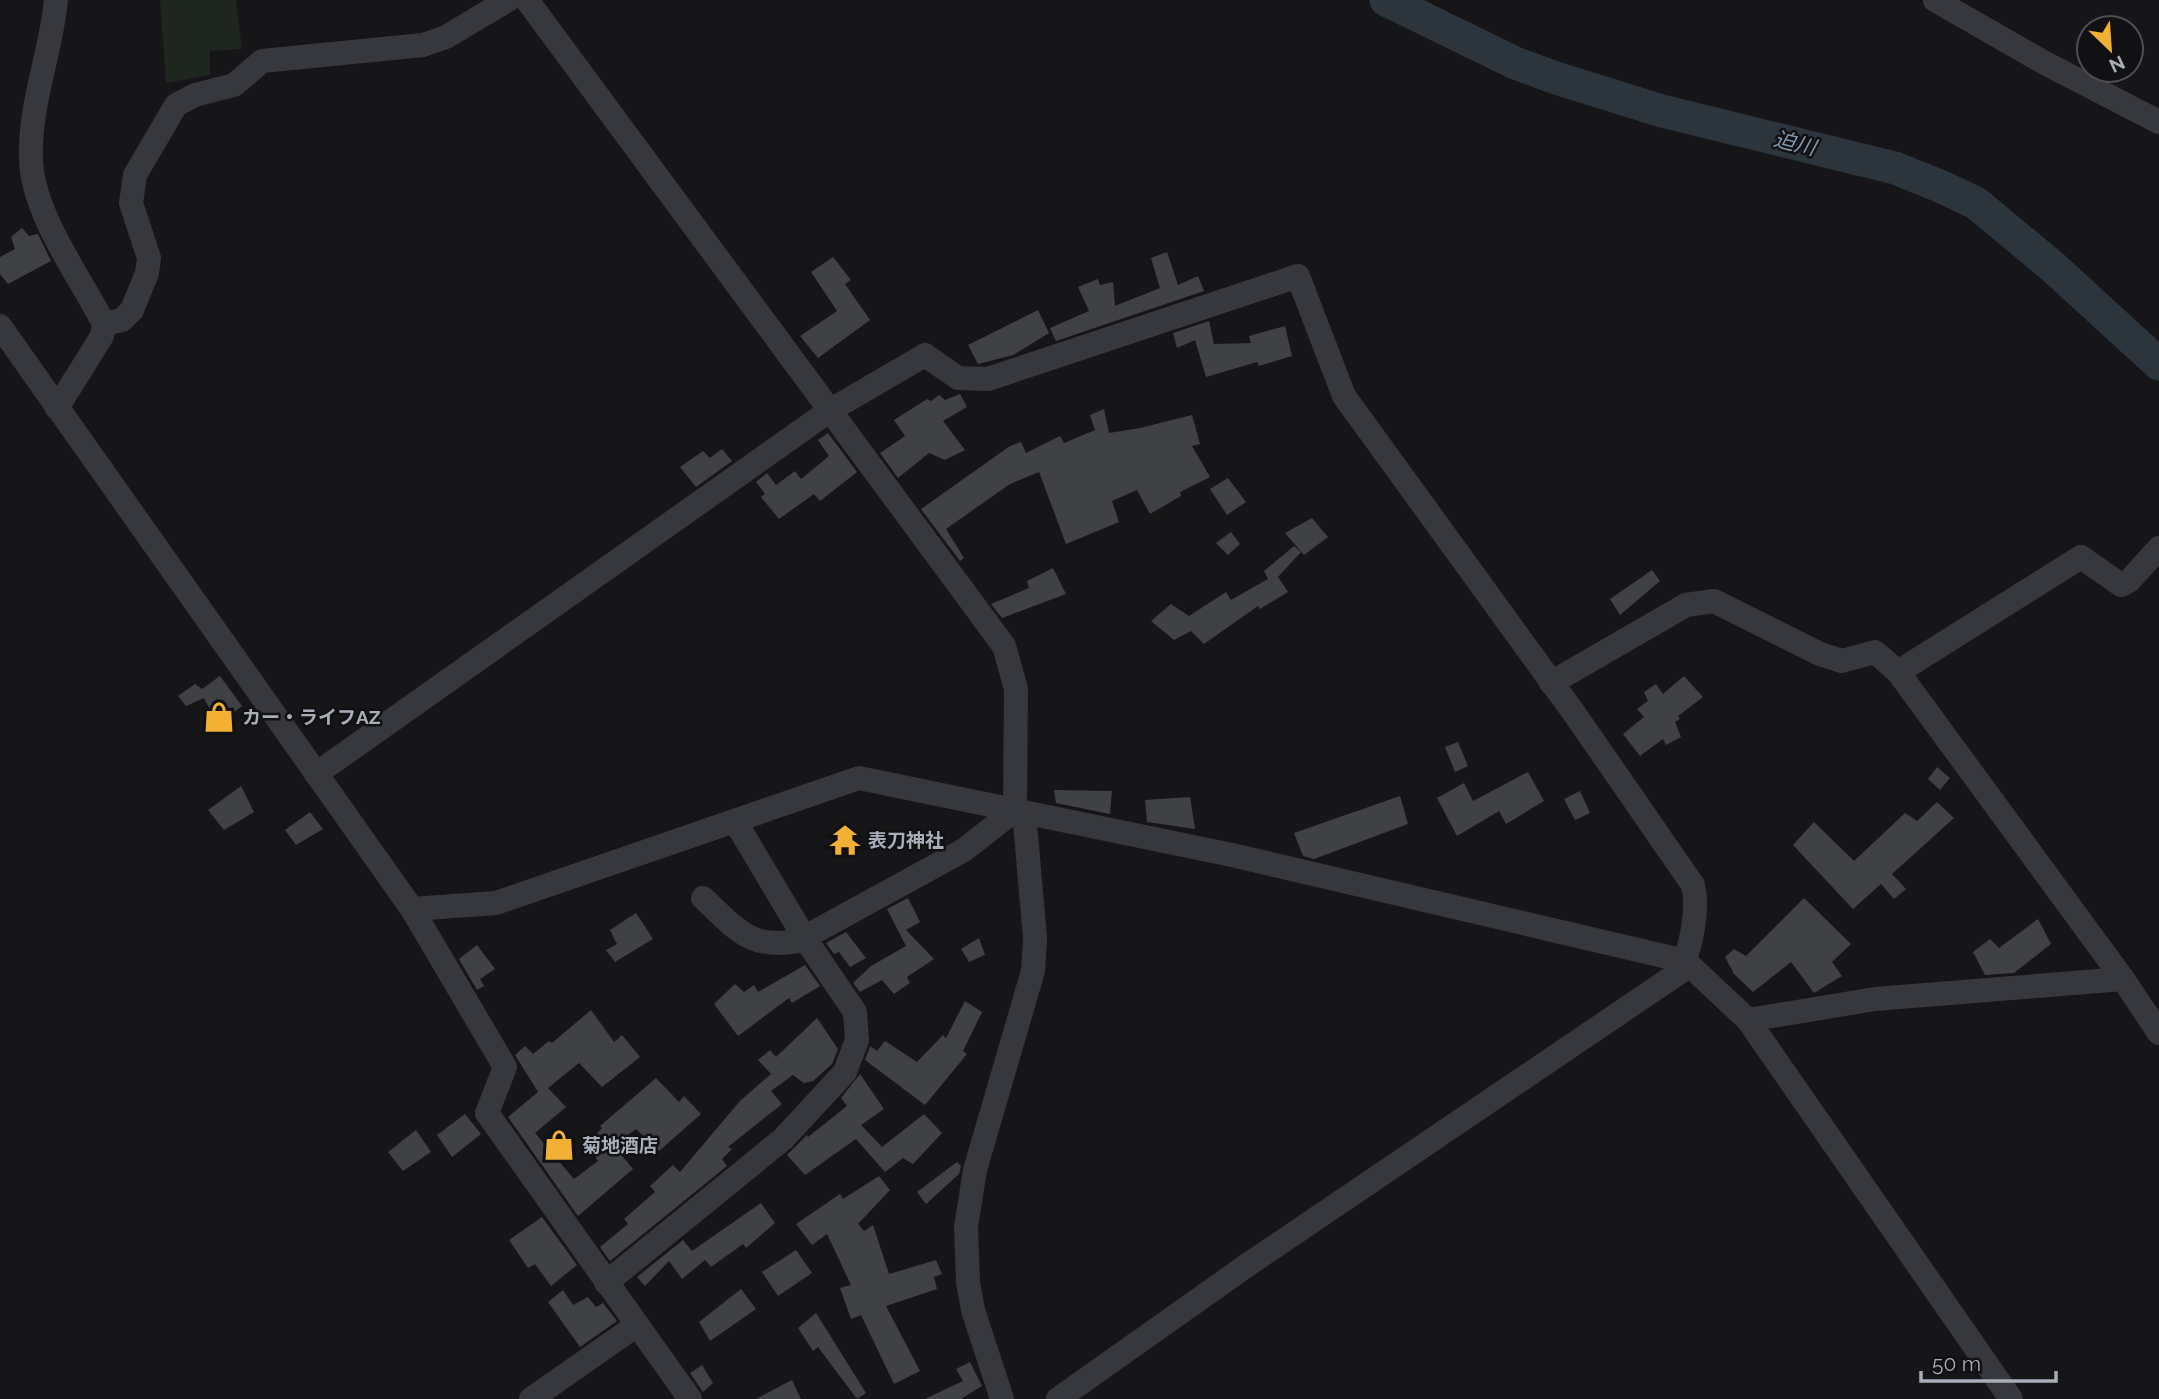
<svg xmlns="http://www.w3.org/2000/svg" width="2159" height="1399" font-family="Raleway,'Noto Sans JP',sans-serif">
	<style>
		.green { fill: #1e261f }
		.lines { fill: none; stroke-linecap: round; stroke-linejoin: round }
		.river { stroke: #2c353c; stroke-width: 33 }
		.building { fill: #404145 }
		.minor { stroke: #37383d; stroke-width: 24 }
		.labels { text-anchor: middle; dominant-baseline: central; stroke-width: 5; stroke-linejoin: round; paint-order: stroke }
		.poi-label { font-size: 19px; font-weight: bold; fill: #a8adb8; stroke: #111113; text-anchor: start }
		.water-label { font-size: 21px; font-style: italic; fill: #7f9bb3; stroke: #111113 }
	</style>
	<rect width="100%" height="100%" fill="#161618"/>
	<polygon class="green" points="160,0 236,0 242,49 210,51 210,75 166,83"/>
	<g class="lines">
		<polyline class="river" points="1386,0 1515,63 1556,78 1662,111 1895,168 1942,187 1976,203 2053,267 2159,364"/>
	</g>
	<g class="building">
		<polygon points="22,228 29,236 38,234 51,261 8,284 0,274 0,257 15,249 11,237"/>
		<polygon points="1167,252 1178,285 1198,276 1204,291 1056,341 1050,328 1089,311 1078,287 1098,279 1100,285 1113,282 1115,306 1160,288 1151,258"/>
		<polygon points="833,257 851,280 845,284 870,320 818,358 800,336 837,311 811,272"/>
		<polygon points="1038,310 1049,333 1013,355 978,364 968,345"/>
		<polygon points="1209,321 1214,344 1251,343 1249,336 1285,326 1292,356 1259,366 1257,362 1206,377 1195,340 1177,348 1173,333"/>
		<polygon points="960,394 967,407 943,421 965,450 945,460 929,453 898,478 880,453 905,436 894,420 927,399 931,401 939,395 945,400"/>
		<polygon points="1104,409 1109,433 1140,428 1192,415 1200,444 1192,446 1210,477 1180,492 1181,496 1150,514 1137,490 1112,501 1119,522 1066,544 1039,472 1010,484 946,529 964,558 960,561 921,509 1010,446 1021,442 1026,453 1060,436 1064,443 1095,430 1090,415"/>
		<polygon points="828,433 857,472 820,501 814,494 779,519 761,497 765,494 756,482 767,473 776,485 795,471 801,479 829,456 818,440"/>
		<polygon points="722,449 732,461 696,487 680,467 703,451 710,458"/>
		<polygon points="1228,478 1246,502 1227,515 1210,489"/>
		<polygon points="1312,518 1328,537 1304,555 1285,533"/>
		<polygon points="1231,532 1240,544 1228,555 1216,543"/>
		<polygon points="1294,546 1301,552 1278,577 1288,592 1260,609 1258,606 1204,644 1191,631 1174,640 1151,621 1171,604 1189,616 1226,592 1231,600 1268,579 1264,571"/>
		<polygon points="1053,568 1066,594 1002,618 991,604 1029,588 1027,581"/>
		<polygon points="1652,570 1660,581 1620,615 1610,599"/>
		<polygon points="220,676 242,706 218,725 204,698 186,706 178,696 195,684 202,689"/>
		<polygon points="1684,676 1703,697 1678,716 1680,719 1675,722 1681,737 1666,745 1663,739 1640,756 1623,734 1644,717 1637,709 1648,701 1644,692 1656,684 1663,694"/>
		<polygon points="1458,742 1468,766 1455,772 1445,747"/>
		<polygon points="1937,767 1950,778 1940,790 1928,779"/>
		<polygon points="1528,772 1544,801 1506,824 1499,811 1457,836 1437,798 1464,783 1473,801"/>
		<polygon points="241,786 254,812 224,830 208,810"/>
		<polygon points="1054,790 1112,791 1110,814 1056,803"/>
		<polygon points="1580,791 1590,813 1575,820 1564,799"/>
		<polygon points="1400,796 1408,824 1314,859 1303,856 1294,833"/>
		<polygon points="1190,797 1195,829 1147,822 1145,800"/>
		<polygon points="1937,802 1954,818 1892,874 1906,889 1894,899 1881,884 1853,909 1793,845 1814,822 1854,861 1905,813 1917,821"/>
		<polygon points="310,812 323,829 296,845 285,830"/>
		<polygon points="908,898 920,922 906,930 934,959 907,977 910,983 894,994 882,980 860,992 853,983 871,966 906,946 887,909"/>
		<polygon points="1804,898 1851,944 1832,962 1842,976 1814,993 1791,962 1753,992 1734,974 1725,957 1734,949 1746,956"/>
		<polygon points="636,913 653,939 615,962 606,950 617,944 610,930"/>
		<polygon points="2038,919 2051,944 2014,973 1985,975 1973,952 1990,939 1999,948"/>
		<polygon points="846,932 866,958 850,967 839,952 834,954 826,943"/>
		<polygon points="979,938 985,955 969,962 961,949"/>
		<polygon points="477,945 495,969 480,979 484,986 477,990 459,959"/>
		<polygon points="805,965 820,986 792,1003 789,998 738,1036 714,1004 735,984 744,992 754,985 758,992"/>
		<polygon points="965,1001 982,1012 963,1051 967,1054 925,1105 865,1060 870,1046 877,1051 885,1041 917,1062 943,1035 946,1038"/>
		<polygon points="591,1010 614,1042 622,1035 640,1057 602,1087 579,1063 548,1088 566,1107 535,1133 574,1179 598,1161 587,1144 602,1128 600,1126 656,1078 679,1102 684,1096 701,1114 659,1151 636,1129 614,1146 633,1169 578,1216 508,1117 538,1092 515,1055 525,1046 533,1054 549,1041 552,1043"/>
		<polygon points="817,1018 838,1049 832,1064 813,1081 804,1083 793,1075 771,1091 782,1104 728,1147 732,1149 722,1159 727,1166 610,1261 600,1247 628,1224 624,1219 655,1192 650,1186 673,1165 680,1172 740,1101 771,1074 758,1060 770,1050 776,1057"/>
		<polygon points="860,1074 884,1109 861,1125 882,1147 924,1114 942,1133 913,1164 903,1158 885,1172 856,1139 805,1175 787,1155 807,1135 808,1137 847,1106 841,1098"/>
		<polygon points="465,1114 481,1134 452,1157 437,1135"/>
		<polygon points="416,1130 431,1152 403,1171 388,1152"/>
		<polygon points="957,1162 961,1166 959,1174 926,1204 917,1192"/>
		<polygon points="879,1176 890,1190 858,1224 864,1231 873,1225 889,1274 936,1260 942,1274 934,1277 937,1289 886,1306 920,1371 894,1384 861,1315 851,1319 840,1288 851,1285 827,1234 812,1245 796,1224 840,1194 843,1199"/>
		<polygon points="761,1203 775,1223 746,1248 743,1244 711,1267 705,1260 682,1279 669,1261 645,1286 637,1277 683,1240 692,1251"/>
		<polygon points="542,1217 577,1265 551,1286 535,1264 528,1268 509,1240"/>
		<polygon points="796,1250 812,1273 778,1296 762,1272"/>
		<polygon points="741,1289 756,1309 710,1341 699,1322"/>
		<polygon points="563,1290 573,1305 588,1297 596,1307 603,1303 617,1321 580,1347 548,1302"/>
		<polygon points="816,1313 866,1393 857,1399 818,1347 813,1351 798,1328"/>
		<polygon points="970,1362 982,1386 961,1399 925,1399 963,1381 956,1369"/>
		<polygon points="702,1365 713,1383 703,1392 690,1373"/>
		<polygon points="792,1380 801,1399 756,1399"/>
	</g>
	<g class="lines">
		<g class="minor">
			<path d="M56 0C51 53 29 105 31 159 32 213 80 277 104 324L102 336 57 408"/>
			<path d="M527 0 1004 646 1016 689 1015 810 964 850 798 941C749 950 737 929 703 898"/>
			<polyline points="1935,0 2043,62 2159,122"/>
			<polyline points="104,324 122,320 132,310 147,273 149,258 131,203 135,175 176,105 195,95 234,85 262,61 423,45 446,37 508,0"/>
			<polyline points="0,326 412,909 496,903 859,778 1232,855 1685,961 1748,1020 2011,1399"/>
			<polyline points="1898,672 2081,557 2121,585 2129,581 2159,548"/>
			<polyline points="1551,683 1686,605 1714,601 1820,654 1842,661 1875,652 1898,672 2123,979 2159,1033"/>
			<path d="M316 774 829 411 925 355 958 378 988 379 1298 276 1344 396 1574 713 1693 885C1699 910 1691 948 1680 972L1246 1266 1058 1399"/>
			<polyline points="412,909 505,1067 487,1113 690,1399"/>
			<polyline points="1748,1020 1875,999 2123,979"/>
			<polyline points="606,1283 783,1139 845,1072 857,1040 855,1012 804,937 735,821"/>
			<polyline points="531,1399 637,1325"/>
			<polyline points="1002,1399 973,1310 968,1282 966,1227 975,1170 1033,971 1035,938 1025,823 1015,810"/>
		</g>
	</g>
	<defs>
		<symbol id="shop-bare" viewBox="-9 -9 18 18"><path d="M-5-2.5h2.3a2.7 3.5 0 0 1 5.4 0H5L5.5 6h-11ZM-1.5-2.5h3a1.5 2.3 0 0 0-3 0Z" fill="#f2b134" stroke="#111113" stroke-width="2.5" paint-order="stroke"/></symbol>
		<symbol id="temple-bare" viewBox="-9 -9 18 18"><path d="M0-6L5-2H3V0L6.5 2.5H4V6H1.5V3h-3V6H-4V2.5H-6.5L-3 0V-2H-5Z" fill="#f2b134" stroke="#111113" stroke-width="2.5" paint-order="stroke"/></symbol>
	</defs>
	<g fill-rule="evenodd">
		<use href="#shop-bare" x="197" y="695" width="44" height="44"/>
		<use href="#temple-bare" x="823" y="818" width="44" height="44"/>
		<use href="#shop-bare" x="537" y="1123" width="44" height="44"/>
	</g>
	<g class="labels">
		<g class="poi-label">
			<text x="242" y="717">カー・ライフAZ</text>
			<text x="868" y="840">表刀神社</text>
			<text x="582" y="1145">菊地酒店</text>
		</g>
		<g class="water-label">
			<text transform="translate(1795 143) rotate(14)">迫川</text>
		</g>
	</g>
	<g transform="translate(2110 49) rotate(155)"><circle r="33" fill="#111113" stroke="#4d4f55" stroke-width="2"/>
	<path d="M0-5L12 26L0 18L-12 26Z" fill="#f2b134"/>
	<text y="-10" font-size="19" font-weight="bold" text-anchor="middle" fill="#a8adb8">N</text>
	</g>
	<path d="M1921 1371v10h135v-10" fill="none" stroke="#a8adb8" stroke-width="3.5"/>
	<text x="1932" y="1371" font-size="21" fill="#a8adb8" stroke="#111113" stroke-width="5" paint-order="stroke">50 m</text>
</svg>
